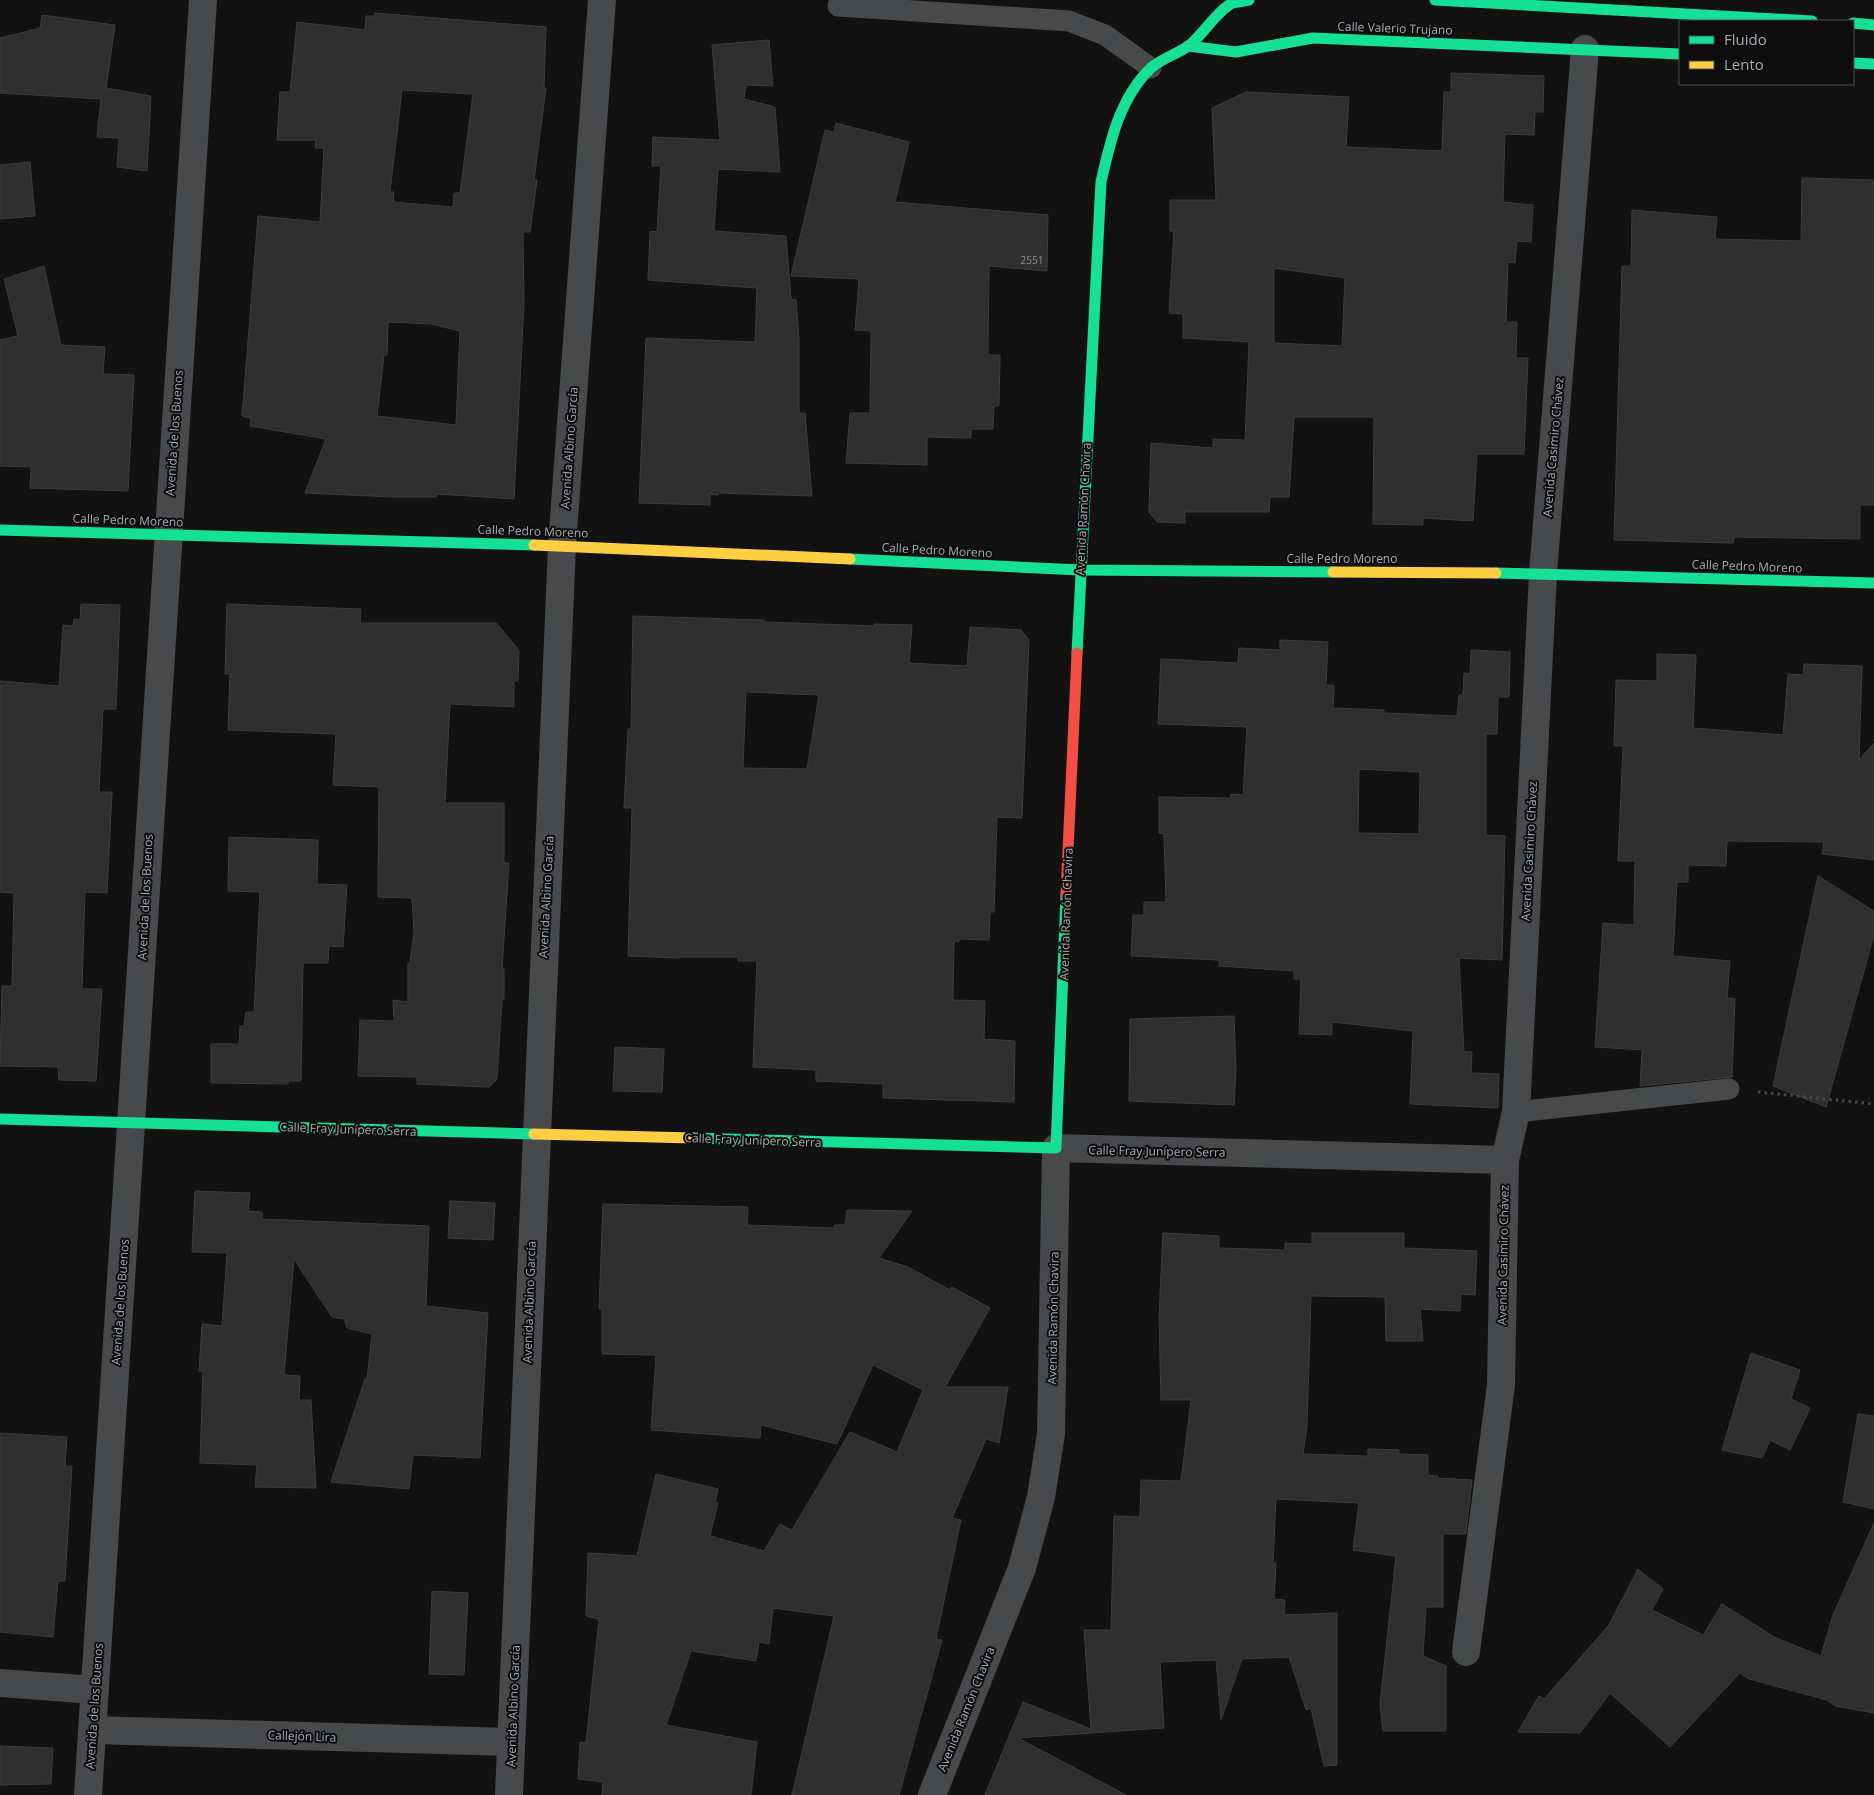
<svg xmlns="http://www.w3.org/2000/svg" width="1874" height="1795" font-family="'Open Sans',sans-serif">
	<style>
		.building { fill: #2f2f30; stroke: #3b3d3f; fill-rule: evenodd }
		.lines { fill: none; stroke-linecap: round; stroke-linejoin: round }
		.path { stroke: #484a4d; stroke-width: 3; stroke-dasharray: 2.5 4; stroke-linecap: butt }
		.lane { stroke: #47494b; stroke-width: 21 }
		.street { stroke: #47494b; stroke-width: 28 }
		.fast { stroke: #16e098; stroke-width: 11 }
		.slow { stroke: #ffcf43; stroke-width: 11 }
		.jam { stroke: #f24e42; stroke-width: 11 }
		.labels { text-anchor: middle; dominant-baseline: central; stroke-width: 4; stroke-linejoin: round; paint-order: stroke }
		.number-label { font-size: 10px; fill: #888c92 }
		.street-label { font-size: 12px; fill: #a5abb3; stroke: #0d0d0e }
	</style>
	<rect width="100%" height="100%" fill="#121213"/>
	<g class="building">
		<path d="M375 13 546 27 544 88H546L534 180H537L530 232H523L524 303 514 499 437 494 436 497H392L305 493 326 439 250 426 251 418 242 416 258 216 320 222 324 148H315L316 140H277L280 92H290L297 22 365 30 366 16H374ZM402 90 473 94 460 193H454L453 207 393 202 394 192H390ZM388 322 431 324 460 331 456 425 377 416 384 355H387Z"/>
		<polygon points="42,15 115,25 106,88 151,96 147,171 117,167 119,138 97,137 101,99 0,93 0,38 40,28"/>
		<polygon points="769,40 773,86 746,85 744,99 775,107 780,172 718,169 714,231 786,236 791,299 796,300 799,339 799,413 805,413 812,496 718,493 718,495 710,494 710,505 639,503 646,338 755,342 757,288 648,280 650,231 657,232 661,166 652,166 653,137 720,140 712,45"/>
		<path d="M1451 73 1544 76 1543 112H1535L1534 135 1505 134 1503 202 1533 205 1531 242 1517 241 1515 263 1508 262 1506 322H1517L1516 358H1528L1524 454H1477L1473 521 1423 518V525L1373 524 1374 417H1294L1289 497H1270L1269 512H1185V523L1157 522 1149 512 1151 443 1213 448V439L1245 440 1249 342 1183 338V314L1169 313 1174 231H1170V200H1216L1212 108 1246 92 1349 97 1346 147 1442 151 1444 92H1451ZM1274 268 1345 278 1342 346 1274 343Z"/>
		<polygon points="836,123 909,142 895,202 1048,215 1047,271 989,266 988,355 1000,355 999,406 994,406 993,429 971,429 971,438 927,437 927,465 846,463 850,413 870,413 871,331 855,330 859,279 791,276 825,130 834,132"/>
		<polygon points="30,162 35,216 0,219 0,165"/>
		<polygon points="1802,178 1874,180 1874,505 1860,505 1860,539 1734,537 1733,543 1614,540 1622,266 1631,266 1632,210 1717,217 1715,239 1801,241"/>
		<polygon points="44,266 61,345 105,347 103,374 134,375 128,491 30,488 31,467 0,466 0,340 18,336 4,279"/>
		<polygon points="81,604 120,605 116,709 103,709 99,792 112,792 107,893 85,892 82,989 102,989 96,1081 59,1080 58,1067 0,1066 2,986 12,986 14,893 0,892 0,681 59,686 63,625 73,626 74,619 80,620"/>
		<polygon points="227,604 361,609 360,623 496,623 519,650 518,681 514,681 514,707 450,704 445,803 504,803 504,863 509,863 502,969 504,969 504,999 502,999 497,1079 489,1087 417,1084 417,1077 358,1076 360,1020 394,1021 393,1000 408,1002 408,963 410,963 414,932 412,898 378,897 379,787 333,785 336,734 228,730 230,674 225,674"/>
		<path d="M633 616 764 620V622L874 626V624L912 625 909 663 967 666 970 627 1021 630 1029 640 1022 818 997 817 994 912H990L989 940 959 939V942L954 941 953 1000 985 1001 984 1039 1015 1041 1014 1102 883 1098V1084L816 1081V1070L753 1067 757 961H738V957H680L679 958 628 956 632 808H624L628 729H631ZM746 692 819 695 807 769 743 768Z"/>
		<path d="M1280 640 1328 642 1326 685H1334L1333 708 1384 710V713L1457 716 1459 695H1463L1464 673 1470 674 1471 650 1510 652 1509 697H1498L1497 734H1486V835L1505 836 1502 960 1459 958 1464 1052H1472L1471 1073 1499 1074 1498 1108 1410 1104 1413 1031 1332 1022V1035L1299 1034 1301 979H1294V971L1219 966V960L1131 956 1133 915H1144V902H1166L1164 834 1159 833V797L1230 798 1231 794 1243 795 1247 727 1158 724 1161 659 1238 663 1239 648 1280 650ZM1359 769 1420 772 1419 834 1358 833Z"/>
		<polygon points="1657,654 1696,655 1693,728 1783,735 1788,674 1803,675 1804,664 1862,666 1859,760 1874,743 1874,860 1822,854 1824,842 1727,841 1726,866 1688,865 1688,882 1677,882 1673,956 1730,961 1727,998 1735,999 1732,1077 1640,1086 1642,1050 1595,1047 1603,923 1634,925 1635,861 1618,861 1623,746 1614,746 1616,680 1657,681"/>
		<polygon points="229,837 318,840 317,884 347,885 343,947 329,946 328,963 303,963 301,1081 288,1081 288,1084 211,1083 211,1044 239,1044 240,1026 244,1026 246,1012 254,1012 260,892 228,891"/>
		<polygon points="1818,876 1874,911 1874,935 1826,1107 1773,1086"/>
		<polygon points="1234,1016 1236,1070 1234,1105 1129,1101 1130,1019"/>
		<polygon points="615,1047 664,1049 662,1092 613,1091"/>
		<polygon points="195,1191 250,1193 248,1211 262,1212 262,1219 429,1226 426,1306 488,1313 480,1458 413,1455 409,1489 331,1482 365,1379 367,1379 372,1334 347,1328 344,1319 332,1317 294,1259 284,1375 300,1376 299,1400 311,1400 316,1488 255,1487 257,1465 200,1463 203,1371 199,1371 202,1324 222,1326 227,1253 192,1252"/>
		<polygon points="450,1201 495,1203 493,1240 448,1238"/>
		<polygon points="603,1204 748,1207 747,1225 834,1228 834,1225 845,1225 847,1210 912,1211 879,1258 908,1267 950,1290 952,1287 990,1308 945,1387 1008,1387 999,1443 986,1439 952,1518 961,1520 936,1639 942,1640 899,1795 792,1795 834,1616 773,1608 769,1644 759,1642 756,1661 691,1651 666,1725 757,1742 751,1795 602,1795 603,1782 578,1779 580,1742 586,1743 599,1619 586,1616 588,1553 637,1556 656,1474 718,1489 715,1502 718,1503 710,1536 764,1551 780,1524 792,1530 850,1432 897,1452 923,1390 873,1365 837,1444 761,1425 760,1438 651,1430 656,1355 602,1354 602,1309 599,1309"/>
		<polygon points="1163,1233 1219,1236 1219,1248 1285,1250 1285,1243 1312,1244 1312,1233 1404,1233 1404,1248 1477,1251 1475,1295 1461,1294 1460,1311 1420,1309 1423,1341 1386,1341 1385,1297 1311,1296 1307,1426 1303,1454 1368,1456 1368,1449 1399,1450 1399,1454 1428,1455 1428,1475 1438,1476 1438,1478 1472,1480 1466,1534 1443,1534 1443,1607 1426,1607 1423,1656 1446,1666 1446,1731 1383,1731 1380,1704 1396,1556 1353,1550 1359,1503 1276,1499 1273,1563 1276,1563 1274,1599 1285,1600 1284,1615 1337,1613 1337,1765 1324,1766 1311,1708 1306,1710 1289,1657 1242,1659 1221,1720 1216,1660 1160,1662 1164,1728 1018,1738 1126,1795 985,1795 1023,1702 1091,1729 1084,1630 1111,1630 1114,1516 1140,1517 1141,1480 1181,1481 1191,1400 1161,1400 1159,1316"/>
		<polygon points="1751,1353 1800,1370 1791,1399 1810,1408 1790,1450 1770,1440 1762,1458 1722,1450"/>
		<polygon points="1858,1414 1874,1416 1874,1509 1843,1502"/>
		<polygon points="0,1433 67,1437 65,1466 72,1466 65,1581 58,1581 53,1637 0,1632"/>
		<polygon points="1874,1523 1874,1713 1835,1706 1827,1700 1749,1679 1740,1673 1670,1747 1610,1693 1580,1733 1518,1732 1539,1696 1544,1699 1609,1625 1638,1569 1663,1589 1652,1610 1703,1635 1722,1604 1776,1638 1821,1656 1833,1615"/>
		<polygon points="432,1591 468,1593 464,1675 429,1674"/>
		<polygon points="0,1746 53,1748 51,1784 0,1785"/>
	</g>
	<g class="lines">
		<polyline class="path" points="1758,1092 1874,1104"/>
		<g class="lane">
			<polyline points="838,6 1069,21 1105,35 1151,68"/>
			<polyline points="1516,1112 1729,1089"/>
		</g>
		<g class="street">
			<polyline points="1466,1652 1501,1385 1505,1160 1516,1112 1543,573 1585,49"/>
			<polyline points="0,1683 95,1690"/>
			<polyline points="93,1730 511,1742"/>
			<polyline points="88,1795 203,0"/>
			<polyline points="509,1795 562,546 602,0"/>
			<polyline points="932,1795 1022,1568 1041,1497 1051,1434 1056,1148 1505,1160"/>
		</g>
		<g class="fast">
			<polyline points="1435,0 1812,21"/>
			<polyline points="1853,23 1874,25"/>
			<polyline points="1188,46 1236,52 1313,38 1680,54"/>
			<polyline points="1853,63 1874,64"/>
			<polyline points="0,530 534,545"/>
			<polyline points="850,559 1080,570 1333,572"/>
			<polyline points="1496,573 1874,583"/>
			<path d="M1077 653 1101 182C1110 142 1120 97 1151 68 1163 57 1179 54 1191 44 1203 33 1212 19 1225 8L1232 3 1249 0"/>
			<polyline points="0,1119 534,1134"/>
			<polyline points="693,1138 1056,1148 1066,895"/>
		</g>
		<g class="slow">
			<polyline points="534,545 850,559"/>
			<polyline points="1333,572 1496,573"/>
			<polyline points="534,1134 693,1138"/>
		</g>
		<polyline class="jam" points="1066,895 1077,653"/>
	</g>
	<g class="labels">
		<g class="number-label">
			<text x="1032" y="260">2551</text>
		</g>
		<g class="street-label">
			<text transform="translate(1395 28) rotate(2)">Calle Valerio Trujano</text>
			<text transform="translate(174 433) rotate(-86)">Avenida de los Buenos</text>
			<text transform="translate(1553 447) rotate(-85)">Avenida Casimiro Chávez</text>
			<text transform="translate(569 448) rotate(-86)">Avenida Albino García</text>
			<text transform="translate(1083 509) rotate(-87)">Avenida Ramón Chavira</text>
			<text transform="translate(128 520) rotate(2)">Calle Pedro Moreno</text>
			<text transform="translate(533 531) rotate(2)">Calle Pedro Moreno</text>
			<text transform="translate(937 550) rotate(3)">Calle Pedro Moreno</text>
			<text x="1342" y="558">Calle Pedro Moreno</text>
			<text transform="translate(1747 566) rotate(2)">Calle Pedro Moreno</text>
			<text transform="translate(1529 851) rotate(-87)">Avenida Casimiro Chávez</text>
			<text transform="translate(145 897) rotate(-87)">Avenida de los Buenos</text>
			<text transform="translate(546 897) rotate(-87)">Avenida Albino García</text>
			<text transform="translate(1066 914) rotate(-88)">Avenida Ramón Chavira</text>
			<text transform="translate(348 1129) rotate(2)">Calle Fray Junípero Serra</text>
			<text transform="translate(753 1140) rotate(2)">Calle Fray Junípero Serra</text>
			<text transform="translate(1157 1151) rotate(1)">Calle Fray Junípero Serra</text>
			<text transform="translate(1503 1255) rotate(-89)">Avenida Casimiro Chávez</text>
			<text transform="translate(120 1302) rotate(-86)">Avenida de los Buenos</text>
			<text transform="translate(529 1302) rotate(-88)">Avenida Albino García</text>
			<text transform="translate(1053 1318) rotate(-89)">Avenida Ramón Chavira</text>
			<text transform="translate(94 1706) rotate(-86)">Avenida de los Buenos</text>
			<text transform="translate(513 1706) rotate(-88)">Avenida Albino García</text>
			<text transform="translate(966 1709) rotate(-68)">Avenida Ramón Chavira</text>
			<text transform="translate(302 1736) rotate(2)">Callejón Lira</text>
		</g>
	</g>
	<rect x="1679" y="20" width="175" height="65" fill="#0d0d0e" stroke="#4a4c50"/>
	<rect x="1689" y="36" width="25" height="8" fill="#16e098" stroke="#4a4c50"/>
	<text x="1724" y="45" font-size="15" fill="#a5abb3">Fluido</text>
	<rect x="1689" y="61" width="25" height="8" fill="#ffcf43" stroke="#4a4c50"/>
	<text x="1724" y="70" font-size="15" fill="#a5abb3">Lento</text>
</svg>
